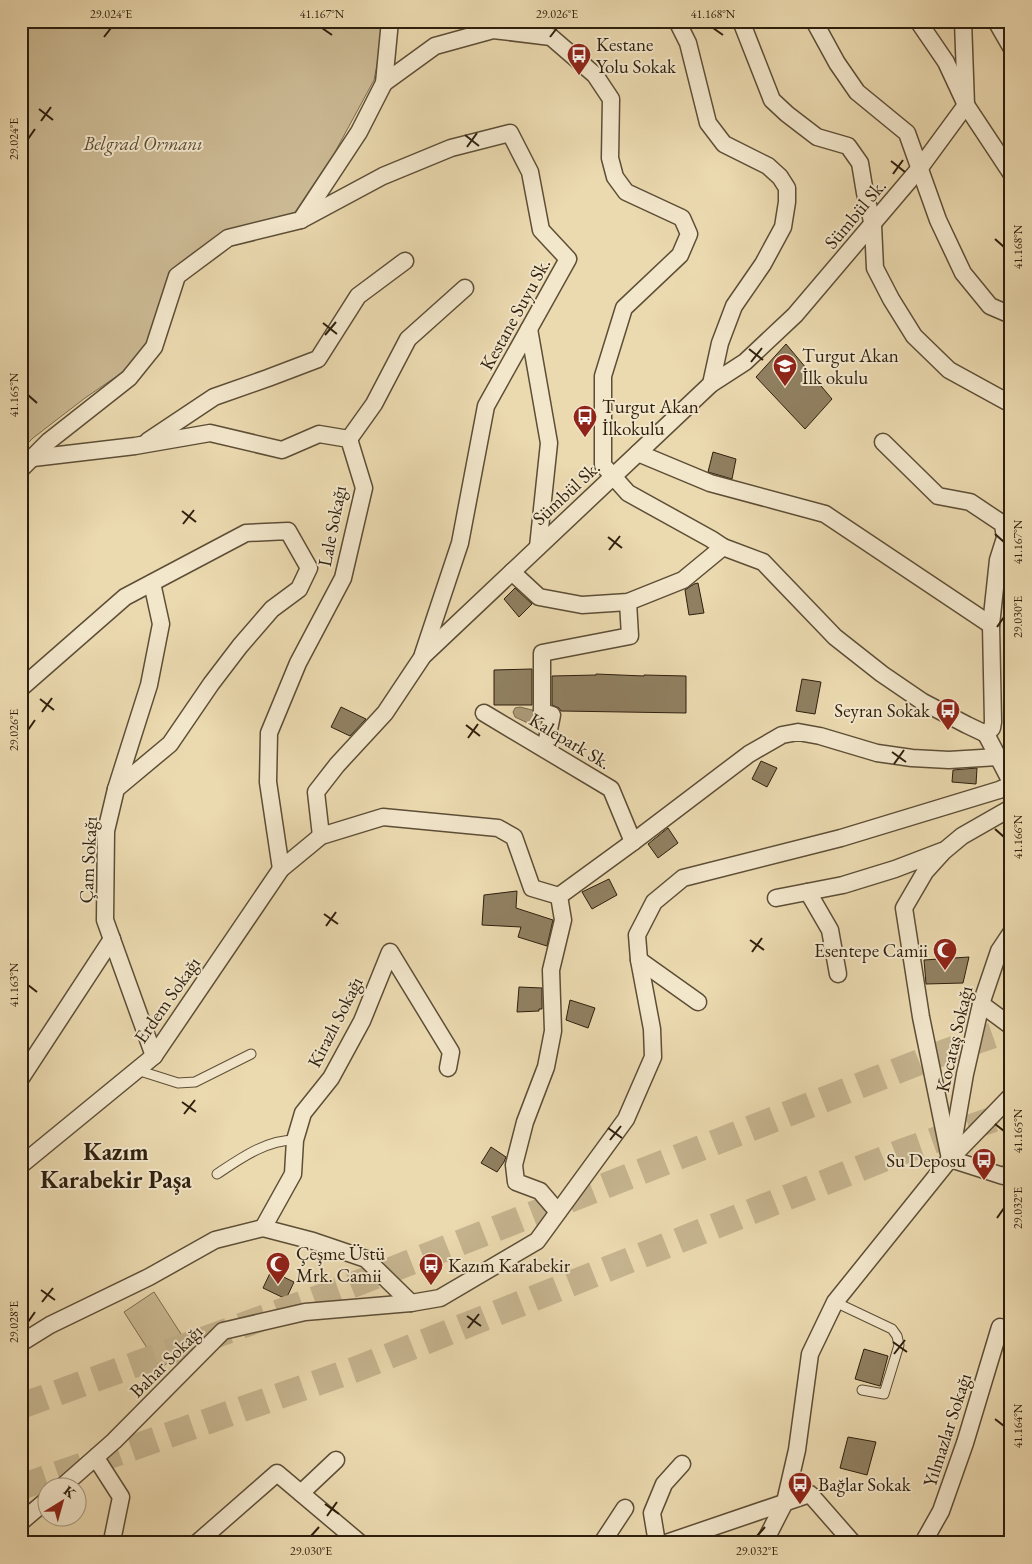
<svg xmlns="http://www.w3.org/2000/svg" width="1032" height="1564" font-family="'EB Garamond',serif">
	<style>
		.green { fill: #cbb993; stroke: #7c6c50 }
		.water { fill: #ab9a78; stroke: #79694d }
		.building { fill: #908061; stroke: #2e1f0d }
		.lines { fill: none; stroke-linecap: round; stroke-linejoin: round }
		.primary-tunnel { stroke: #c5b48f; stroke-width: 26; stroke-dasharray: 26 13; stroke-linecap: butt }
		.lane-casing { stroke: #5d4e36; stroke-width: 11 }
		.street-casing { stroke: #5d4e36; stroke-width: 19 }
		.lane { stroke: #f2e6cb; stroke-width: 9 }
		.street { stroke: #f2e6cb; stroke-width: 16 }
		.ticks { fill: none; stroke: #2e1f0d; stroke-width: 2 }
		.labels { text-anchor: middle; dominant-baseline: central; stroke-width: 4; stroke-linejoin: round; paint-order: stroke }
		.poi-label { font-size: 19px; fill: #2e1f0d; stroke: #f2e6cb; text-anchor: start }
		.park-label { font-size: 19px; font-style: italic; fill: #5d4d35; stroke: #f2e6cb }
		.street-label { font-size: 19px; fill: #2e1f0d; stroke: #f2e6cb }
		.district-label { font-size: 24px; font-weight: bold; fill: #2e1f0d; stroke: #f2e6cb }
		.neatline { fill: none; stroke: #2e1f0d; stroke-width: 2 }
		.ticks-label { font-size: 12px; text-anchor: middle; fill: #2e1f0d }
	</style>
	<rect width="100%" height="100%" fill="#ebd9af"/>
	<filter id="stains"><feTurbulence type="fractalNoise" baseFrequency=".004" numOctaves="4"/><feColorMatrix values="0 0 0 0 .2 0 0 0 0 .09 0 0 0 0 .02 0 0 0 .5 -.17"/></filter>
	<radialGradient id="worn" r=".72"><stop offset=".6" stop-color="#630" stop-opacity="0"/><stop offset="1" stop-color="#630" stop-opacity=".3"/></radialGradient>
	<g class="green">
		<polygon points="21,21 384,21 384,29 374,80 335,152 293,215 171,274 147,348 120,374 85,398 33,438 21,450"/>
		<polygon points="154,1292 190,1348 160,1368 124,1312"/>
	</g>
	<polygon class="water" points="520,707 536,711 540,718 538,724 534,726 515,717 513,712 515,708"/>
	<g class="building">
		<polygon points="786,344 832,399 805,429 756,377"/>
		<polygon points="713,452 736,459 732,479 708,472"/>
		<polygon points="698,583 704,613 689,615 685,590 694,584"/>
		<polygon points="515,588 532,604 519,617 504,599"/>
		<polygon points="532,669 532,705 494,705 494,670"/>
		<polygon points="596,674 644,676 644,675 686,676 686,713 561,711 559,708 552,705 552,676 596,675"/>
		<polygon points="802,679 821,682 815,714 796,711"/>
		<polygon points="341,707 366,719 350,736 331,727"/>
		<polygon points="761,761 777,768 767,787 752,779"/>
		<polygon points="977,768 976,784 952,782 953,770"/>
		<polygon points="668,828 678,843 658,858 648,844"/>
		<polygon points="609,879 617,895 592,909 582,892"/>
		<polygon points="517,891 516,908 553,920 547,946 518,937 521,927 482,925 484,895"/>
		<polygon points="969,957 963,983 926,984 924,960"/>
		<polygon points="519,987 542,988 542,1009 539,1009 539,1011 517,1012"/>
		<polygon points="570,1000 595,1008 588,1028 566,1020"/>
		<polygon points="491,1147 506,1157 504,1162 497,1172 481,1163"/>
		<polygon points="271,1271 294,1282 286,1299 263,1288"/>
		<polygon points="864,1349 888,1356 880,1386 855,1379"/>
		<polygon points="848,1437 876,1442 867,1475 840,1468"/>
	</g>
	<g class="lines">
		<g class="primary-tunnel">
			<polyline points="21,1406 340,1290 945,1052 1011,1029"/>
			<polyline points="21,1487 359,1368 901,1152 1011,1113"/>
		</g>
		<defs>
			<g id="lane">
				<polyline points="137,1070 178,1083 195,1082 251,1054"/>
				<path d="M217 1174C241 1158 266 1140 295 1140"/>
				<polyline points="835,1302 892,1329 897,1336 899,1345 884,1394 862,1390"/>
			</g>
			<g id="street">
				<polyline points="677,21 688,43 708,123 724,144 768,166 780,177 787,188 787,202 783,227 763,264 734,306 720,343 711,384"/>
				<polyline points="741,21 772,100 787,114 817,137 848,146 860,163 865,193 873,225 875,268 891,299 914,336 949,370 1011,404"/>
				<polyline points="814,21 837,63 857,92 907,133 938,220 963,273 990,306 1011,315"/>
				<polyline points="918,21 946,62 966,105 1011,173"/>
				<polyline points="996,21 1011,47"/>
				<polyline points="384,83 435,46 493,30 551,37 595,75 611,99 610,158 615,177 626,192 682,218 689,234 680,255 624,308 603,376 603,465 628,493 711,539 723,547 763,562 835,637 882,674 923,702 967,725 986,734"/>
				<polyline points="301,220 383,176 451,148 510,133 530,172 541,230 568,259 486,406 460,543 423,654"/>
				<polyline points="529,329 549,443 538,547"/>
				<polyline points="349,439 374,404 408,339 465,288"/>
				<polyline points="148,441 214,397 268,378 318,359 358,296 405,261"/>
				<polyline points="883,442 938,496 970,502 1003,524 1005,538 998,560 991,625 993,722 992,728 986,734"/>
				<polyline points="638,453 710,483 825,514 991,625"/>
				<polyline points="33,458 135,446 210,433 282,450 319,434 349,439 364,488 343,578 298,663 269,733 268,782 281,869"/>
				<polyline points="21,469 49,441 129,378 154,347 177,276 228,238 301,220 359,132 384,83 390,21"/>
				<polyline points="512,572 539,597 582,605 628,602 683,580 723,547"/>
				<polyline points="21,688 125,597 246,533 288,531 309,568 299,589 272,609 240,646 211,684 170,744 116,789 106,831 105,920 154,1056"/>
				<polyline points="484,713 611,789 633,842"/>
				<polyline points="986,734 1011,782"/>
				<polyline points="545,749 552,715 542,712 542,653 630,636 628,602"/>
				<polyline points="116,789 149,685 161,624 152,583"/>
				<polyline points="321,836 316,792 337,765 385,713 423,656 711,384 745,362 795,315 919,169 966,105 963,21"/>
				<polyline points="808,892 830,930 838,974"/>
				<polyline points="776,898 843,885 895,869 942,851"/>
				<polyline points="639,960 698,1002"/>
				<polyline points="981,1004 1011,1026"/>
				<polyline points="21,1078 112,939"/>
				<polyline points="952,1149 965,1074 981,1004 999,951 1011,933"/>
				<polyline points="950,1159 921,1017 904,908 925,872 944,851 962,836 1011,808"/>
				<polyline points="950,1159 1003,1176 1011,1172"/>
				<polyline points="21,1165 154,1056 281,869 321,836 383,817 498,828 514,837 532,888 559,896 633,842 749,754 782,735 798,732 820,736 877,753 912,758 949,760 998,757"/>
				<polyline points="558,1212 540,1191 516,1182 514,1165 525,1122 546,1067 553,1031 551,970 563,920 559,896"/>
				<polyline points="263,1228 293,1174 295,1140 303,1113 331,1078 362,1021 390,952 451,1052 448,1068"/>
				<polyline points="21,1343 50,1325 149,1277 215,1240 263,1228 313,1241 366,1259 411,1303"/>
				<polyline points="96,1458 121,1497 113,1536 115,1543"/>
				<polyline points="63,1486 114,1441 223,1331 305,1312 411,1303 440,1298 537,1241 626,1119 653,1057 652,1029 639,960 637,935 654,902 683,878 841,838 999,790 1011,785"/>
				<polyline points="301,1493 336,1460"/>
				<polyline points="21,1522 48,1499"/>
				<polyline points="197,1543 277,1473 360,1543"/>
				<polyline points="602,1543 625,1508"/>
				<polyline points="657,1543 652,1513 664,1484 682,1464"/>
				<polyline points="666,1543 810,1494 853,1543"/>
				<polyline points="764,1543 785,1502 797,1450 810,1354 835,1302 950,1159 1011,1096"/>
				<polyline points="923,1543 941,1511 965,1443 1000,1327"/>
			</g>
		</defs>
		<use href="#lane" class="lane-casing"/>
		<use href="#street" class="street-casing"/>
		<use href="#lane" class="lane"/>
		<use href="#street" class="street"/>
	</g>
	<path class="ticks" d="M322 28 332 35M713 28 723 35M104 37 111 28M550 37 557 28M39 109 53 120M41 121 51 107M465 135 479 146M28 139 35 129M467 147 477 133M891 161 905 172M893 174 903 160M995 239 1004 247M323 323 337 334M325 335 336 322M749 349 763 360M751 362 762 348M28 395 37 403M182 511 196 522M183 524 194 510M995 534 1004 542M608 537 622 548M609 550 620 536M997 627 1004 617M40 699 54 710M42 712 52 698M466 725 480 736M28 730 35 720M468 738 478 724M892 752 906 762M894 764 904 750M995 829 1004 837M324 914 338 924M326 926 336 912M750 940 764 950M752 952 762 938M28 985 37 992M182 1102 196 1112M184 1114 195 1100M995 1124 1004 1131M608 1128 622 1138M610 1140 621 1126M997 1218 1004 1208M41 1290 55 1300M42 1302 53 1288M467 1316 481 1326M28 1322 35 1312M468 1328 479 1314M893 1342 907 1352M894 1354 905 1340M995 1419 1004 1426M325 1504 339 1514M327 1516 337 1502M311 1536 319 1527M757 1536 765 1527"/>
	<defs>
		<symbol id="bus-pin" viewBox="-11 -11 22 30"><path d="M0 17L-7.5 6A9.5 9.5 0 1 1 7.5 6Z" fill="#8f2418" stroke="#f2e6cb"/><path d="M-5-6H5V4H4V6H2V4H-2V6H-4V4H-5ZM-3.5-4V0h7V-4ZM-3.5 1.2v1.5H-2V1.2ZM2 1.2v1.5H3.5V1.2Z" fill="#fff"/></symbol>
		<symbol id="school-pin" viewBox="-11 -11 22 30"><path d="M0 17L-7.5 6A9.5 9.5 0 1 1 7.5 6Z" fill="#8f2418" stroke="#f2e6cb"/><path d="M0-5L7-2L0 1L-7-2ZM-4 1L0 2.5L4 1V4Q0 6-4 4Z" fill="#fff"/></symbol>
		<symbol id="mosque-pin" viewBox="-11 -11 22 30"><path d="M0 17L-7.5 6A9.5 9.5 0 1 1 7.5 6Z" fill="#8f2418" stroke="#f2e6cb"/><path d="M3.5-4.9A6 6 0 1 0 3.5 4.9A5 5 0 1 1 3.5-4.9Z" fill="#fff"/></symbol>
	</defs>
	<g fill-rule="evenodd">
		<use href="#bus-pin" x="565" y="41" width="28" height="38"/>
		<use href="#school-pin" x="771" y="352" width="28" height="38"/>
		<use href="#bus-pin" x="571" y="403" width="28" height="38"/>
		<use href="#bus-pin" x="934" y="696" width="28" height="38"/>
		<use href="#mosque-pin" x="931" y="936" width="28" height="38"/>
		<use href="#bus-pin" x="970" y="1146" width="28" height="38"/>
		<use href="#mosque-pin" x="264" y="1250" width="28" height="38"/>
		<use href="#bus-pin" x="417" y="1251" width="28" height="38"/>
		<use href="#bus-pin" x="786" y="1470" width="28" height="38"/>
	</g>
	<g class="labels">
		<g class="poi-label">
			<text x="596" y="44">Kestane<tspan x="596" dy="22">Yolu Sokak</tspan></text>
			<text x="802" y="355">Turgut Akan<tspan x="802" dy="22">İlk okulu</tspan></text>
			<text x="602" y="406">Turgut Akan<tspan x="602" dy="22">İlkokulu</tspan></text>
			<text x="930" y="710" text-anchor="end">Seyran Sokak</text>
			<text x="928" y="950" text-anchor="end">Esentepe Camii</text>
			<text x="966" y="1160" text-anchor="end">Su Deposu</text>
			<text x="296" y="1253">Çeşme Üstü<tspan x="296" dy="22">Mrk. Camii</tspan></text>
			<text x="448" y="1265">Kazım Karabekir</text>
			<text x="818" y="1484">Bağlar Sokak</text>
		</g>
		<g class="park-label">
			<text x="143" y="143">Belgrad Ormanı</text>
		</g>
		<g class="street-label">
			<text transform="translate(855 214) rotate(-50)">Sümbül Sk.</text>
			<text transform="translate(515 314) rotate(-61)">Kestane Suyu Sk.</text>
			<text transform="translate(566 493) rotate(-43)">Sümbül Sk.</text>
			<text transform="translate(332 526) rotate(-79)">Lale Sokağı</text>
			<text transform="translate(570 741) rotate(31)">Kalepark Sk.</text>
			<text transform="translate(88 860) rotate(-87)">Çam Sokağı</text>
			<text transform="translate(167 1000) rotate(-55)">Erdem Sokağı</text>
			<text transform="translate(335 1022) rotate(-63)">Kirazlı Sokağı</text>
			<text transform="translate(954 1039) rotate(-77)">Kocataş Sokağı</text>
			<text transform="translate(166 1361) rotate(-45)">Bahar Sokağı</text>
			<text transform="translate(947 1430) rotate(-72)">Yılmazlar Sokağı</text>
		</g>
		<g class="district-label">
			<text x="116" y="1151">Kazım<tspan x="116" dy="28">Karabekir Paşa</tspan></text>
		</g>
	</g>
	<rect width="1032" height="1564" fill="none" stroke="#ebd9af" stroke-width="55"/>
	<g transform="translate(62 1502) rotate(37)"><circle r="24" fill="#f2e6cb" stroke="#a4967f"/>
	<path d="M0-4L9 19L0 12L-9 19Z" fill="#8f2418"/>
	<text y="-8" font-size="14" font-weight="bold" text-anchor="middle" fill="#2e1f0d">K</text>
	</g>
	<rect x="28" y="28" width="976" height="1508" class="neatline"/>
	<g class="ticks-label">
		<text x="111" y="18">29.024°E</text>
		<text x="322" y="18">41.167°N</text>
		<text x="557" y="18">29.026°E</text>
		<text x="713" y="18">41.168°N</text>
		<text transform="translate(14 139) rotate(-90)" y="4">29.024°E</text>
		<text transform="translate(1018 247) rotate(-90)" y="4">41.168°N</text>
		<text transform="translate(14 395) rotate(-90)" y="4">41.165°N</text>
		<text transform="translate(1018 542) rotate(-90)" y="4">41.167°N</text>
		<text transform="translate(1018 617) rotate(-90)" y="4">29.030°E</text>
		<text transform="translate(14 730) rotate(-90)" y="4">29.026°E</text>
		<text transform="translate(1018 837) rotate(-90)" y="4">41.166°N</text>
		<text transform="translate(14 985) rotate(-90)" y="4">41.163°N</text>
		<text transform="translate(1018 1131) rotate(-90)" y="4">41.165°N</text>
		<text transform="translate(1018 1208) rotate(-90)" y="4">29.032°E</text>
		<text transform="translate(14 1322) rotate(-90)" y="4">29.028°E</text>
		<text transform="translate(1018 1426) rotate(-90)" y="4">41.164°N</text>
		<text x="311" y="1555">29.030°E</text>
		<text x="757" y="1555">29.032°E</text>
	</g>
	<rect width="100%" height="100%" filter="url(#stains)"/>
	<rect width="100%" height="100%" fill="url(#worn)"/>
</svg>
